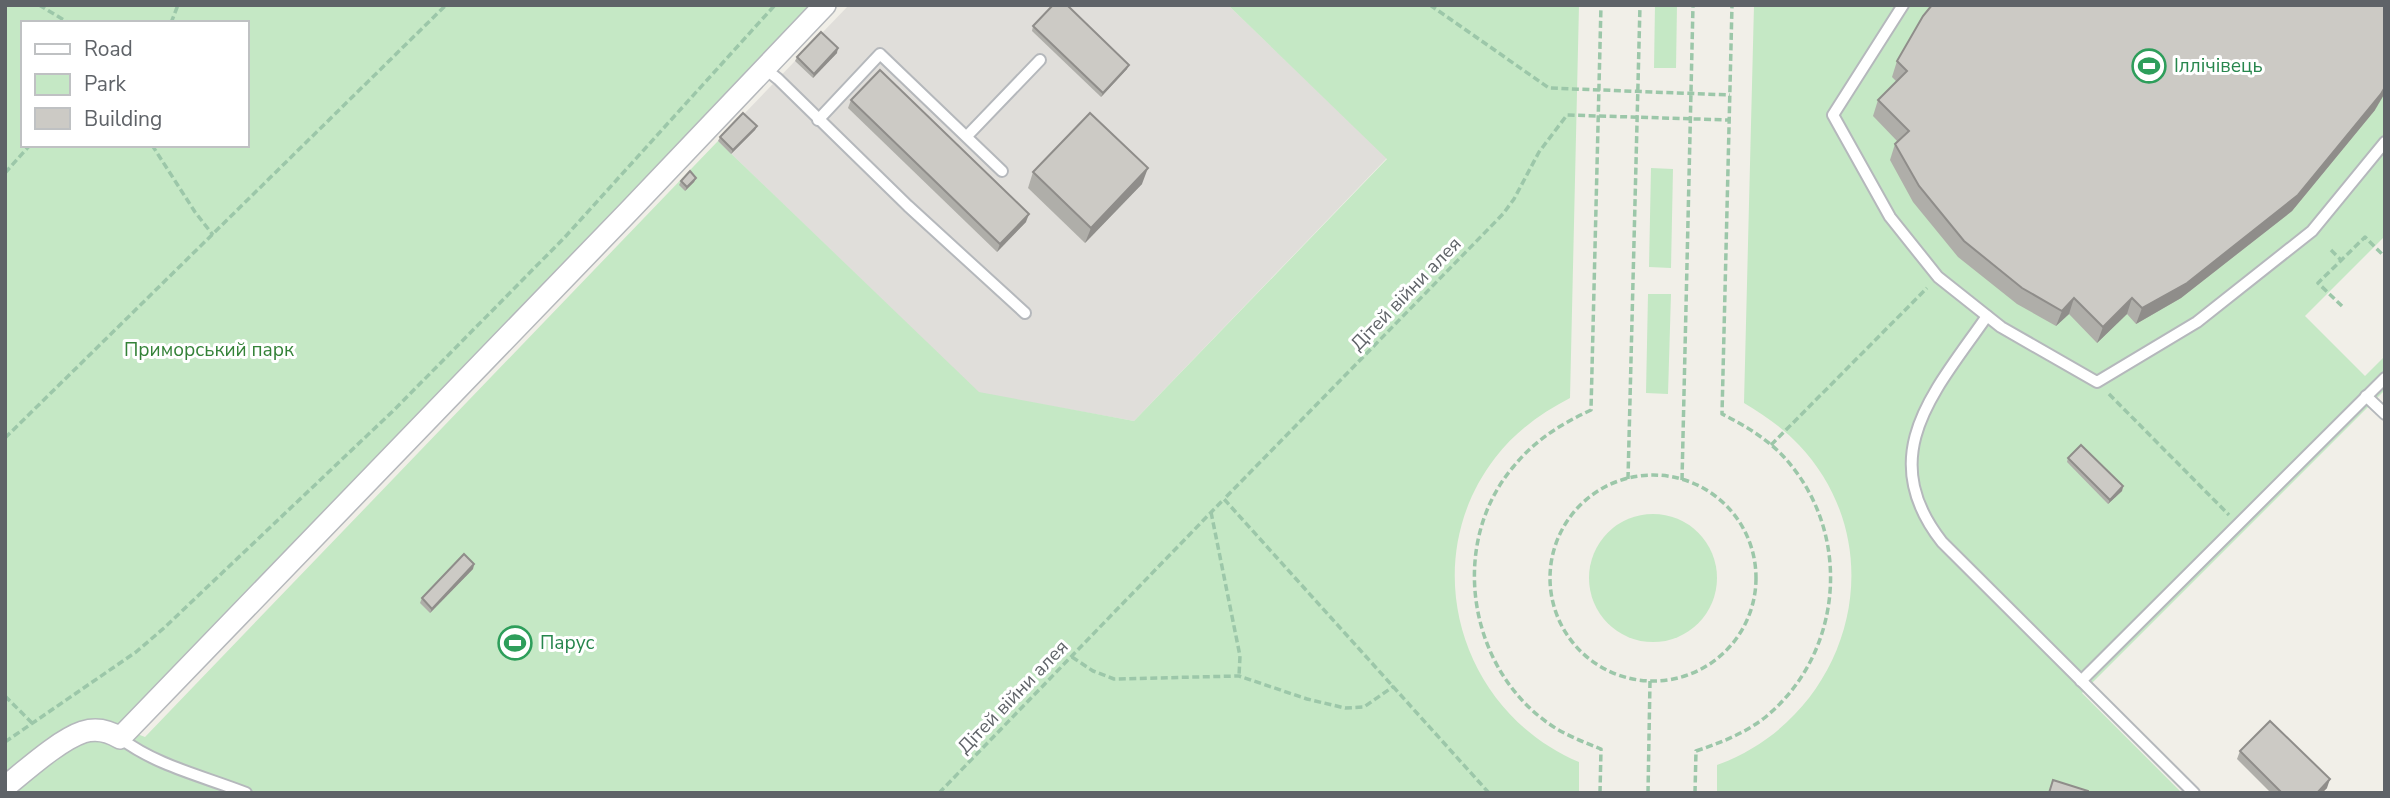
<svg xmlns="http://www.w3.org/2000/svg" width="2390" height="798" font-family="'Nunito Sans',sans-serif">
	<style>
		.industrial { fill: #e0deda }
		.green { fill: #c5e8c5; fill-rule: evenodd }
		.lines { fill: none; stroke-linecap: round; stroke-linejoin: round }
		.lane-casing { stroke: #b5b8bc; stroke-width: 14 }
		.street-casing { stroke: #b5b8bc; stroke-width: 24 }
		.path { stroke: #9cc7a9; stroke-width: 3.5; stroke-dasharray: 7 3.5; stroke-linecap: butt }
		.lane { stroke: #fff; stroke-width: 10 }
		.street { stroke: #fff; stroke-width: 21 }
		.wall { fill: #afaea9 }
		.shaded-wall { fill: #8f8d8a }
		.building { fill: #cccac5; stroke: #8f8d8a; stroke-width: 2 }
		.labels { text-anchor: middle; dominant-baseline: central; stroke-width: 6; stroke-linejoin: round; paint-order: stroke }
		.leisure-label { font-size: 19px; fill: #27864d; stroke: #fff; text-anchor: start }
		.street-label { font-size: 19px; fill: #5f6368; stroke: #fff }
		.park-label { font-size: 19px; fill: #348238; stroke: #fff }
	</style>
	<rect width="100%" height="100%" fill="#f1efe8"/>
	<polygon class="industrial" points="849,5 1228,5 1387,158 1134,421 979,393 718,141"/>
	<g class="green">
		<path d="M5 5H823L127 730 145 737 718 141 979 392 1134 421 1387 159 1228 5H1579L1570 398C1541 413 1515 432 1495 458 1415 562 1460 712 1579 762V793H5ZM23 23H247V145H23Z"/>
		<polygon points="1655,5 1677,5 1676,68 1654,68"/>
		<path d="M1754 5H2385V236L2305 316 2365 376 2385 356V390L2082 693 2182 793H1717V765C1849 717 1898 550 1799 445 1783 428 1764 415 1744 403Z"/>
		<polygon points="1651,168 1673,169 1671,268 1649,267"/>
		<polygon points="1648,294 1671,294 1668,394 1646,393"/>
		<circle cx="1653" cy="578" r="64"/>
	</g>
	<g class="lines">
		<defs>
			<g id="lane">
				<polyline points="1903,5 1833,115 1890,217 1938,277 2001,327 2097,382 2197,322 2312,231 2385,142"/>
				<polyline points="764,68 778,79 908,206 1025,313"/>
				<polyline points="818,120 880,54 1002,171"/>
				<polyline points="967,136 1040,60"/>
				<path d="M1987 316C1936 390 1873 454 1942 542L2194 793"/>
				<polyline points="2366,396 2385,414"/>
				<polyline points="2081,681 2385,378"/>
				<path d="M120 738C157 766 203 776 246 793"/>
			</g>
			<path id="street" d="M5 787C25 771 59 740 83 732 96 728 109 731 120 738L629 211 825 5"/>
		</defs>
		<use href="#lane" class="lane-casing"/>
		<use href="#street" class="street-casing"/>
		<g class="path">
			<polyline points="39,5 69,23"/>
			<polyline points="1430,5 1549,88 1730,95"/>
			<polyline points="171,23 178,5"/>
			<polyline points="152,145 195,212 213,235"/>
			<polyline points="5,173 30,145"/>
			<polyline points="2331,250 2341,260"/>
			<polyline points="2342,306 2318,283 2365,237 2385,257"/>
			<polyline points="2109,394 2229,515"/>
			<polyline points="5,438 446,5"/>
			<polyline points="1771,445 1927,288"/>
			<circle cx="1653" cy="578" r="103"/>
			<polyline points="1628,479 1640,5"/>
			<polyline points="1682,480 1693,5"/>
			<polyline points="1211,512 1240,656 1239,676"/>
			<polyline points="1072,657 1093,671 1114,679 1239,676 1307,699 1345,708 1364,707 1394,686"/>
			<polyline points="5,696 32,723"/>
			<polyline points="5,742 136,652 164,628 394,410 565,237 775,5"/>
			<polyline points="939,793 1224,499"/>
			<polyline points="1489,793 1224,499 1503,214 1514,199 1539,152 1567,115 1729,120"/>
			<path d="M1600 793 1601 749C1586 743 1571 737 1557 729 1469 675 1446 545 1514 466 1535 440 1561 424 1591 410L1601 5"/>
			<polyline points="1648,793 1650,681"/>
			<path d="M1695 793 1696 751C1720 743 1743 734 1763 719 1844 655 1854 532 1783 456 1766 438 1744 425 1722 414L1732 5"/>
		</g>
		<use href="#lane" class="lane"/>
		<use href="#street" class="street"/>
	</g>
	<g class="wall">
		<polygon points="1033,26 1127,69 1101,97 1032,31"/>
		<polygon points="837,53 813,78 795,61 797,57"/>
		<polygon points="1897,61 2375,110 2292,211 2181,298 2136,324 2127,314 2097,343 2069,314 2056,326 2017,304 1958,257 1913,202 1890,160 1895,144 1898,142 1873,116 1878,100 1897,82 1892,77"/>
		<polygon points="851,100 1026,222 997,252 848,108"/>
		<polygon points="757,126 755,130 731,154 718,141 720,137"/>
		<polygon points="1033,172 1142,184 1085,243 1028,188"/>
		<polygon points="696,178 694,182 685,191 679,185 681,181"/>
		<polygon points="2068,458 2123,486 2122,491 2108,504 2067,462"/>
		<polygon points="474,564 473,569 430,613 420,603 422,598"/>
		<polygon points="2240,751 2327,788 2322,793 2271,793 2237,759"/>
	</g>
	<g class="shaded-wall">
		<polygon points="838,48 837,53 813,78 814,74"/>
		<polygon points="1129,65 1127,69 1101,97 1103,93"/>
		<polygon points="2385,87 2385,93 2375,110 2292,211 2181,298 2136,324 2142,308"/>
		<polygon points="757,126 755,130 731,154 733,150"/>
		<polygon points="1148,168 1142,184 1085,243 1091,228"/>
		<polygon points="696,178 694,182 685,191 687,187"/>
		<polygon points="1029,214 1026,222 997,252 1000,244"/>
		<polygon points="2074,298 2069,314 2056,326 2062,311"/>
		<polygon points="2132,298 2127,314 2097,343 2103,327"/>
		<polygon points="2123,486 2122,491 2108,504 2110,500"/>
		<polygon points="474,564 473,569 430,613 432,609"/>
		<polygon points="2330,779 2327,788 2322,793 2317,793"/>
	</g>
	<g class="building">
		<polygon points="1053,5 1067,5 1129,65 1103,93 1033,26"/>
		<polygon points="1932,5 2385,5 2385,87 2381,94 2298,195 2187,283 2142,308 2132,298 2103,327 2074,298 2062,311 2022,288 1964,241 1919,186 1895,144 1909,131 1878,100 1907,71 1897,61 1923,16"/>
		<polygon points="821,32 838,48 814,74 797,57"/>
		<polygon points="880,70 1029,214 1000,244 851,100"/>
		<polygon points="743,113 757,126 733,150 720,137"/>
		<polygon points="1090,113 1148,168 1091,228 1033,172"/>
		<polygon points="690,171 696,178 687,187 681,181"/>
		<polygon points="2081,445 2123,486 2110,500 2068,458"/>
		<polygon points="464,554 474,564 432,609 422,598"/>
		<polygon points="2270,721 2330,779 2317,793 2282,793 2240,751"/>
		<polygon points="2053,780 2088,791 2088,793 2049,793"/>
	</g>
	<defs>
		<symbol id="stadium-ring" viewBox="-11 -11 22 22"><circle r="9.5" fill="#fff" stroke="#2e9e5b" stroke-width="1.5"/><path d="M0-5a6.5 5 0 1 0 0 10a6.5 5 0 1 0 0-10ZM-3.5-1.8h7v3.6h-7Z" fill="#2e9e5b"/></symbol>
	</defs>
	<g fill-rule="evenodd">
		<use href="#stadium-ring" x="2130" y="47" width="38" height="38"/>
		<use href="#stadium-ring" x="496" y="624" width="38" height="38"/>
	</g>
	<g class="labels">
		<g class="leisure-label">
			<text x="2174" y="66">Іллічівець</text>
			<text x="540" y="643">Парус</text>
		</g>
		<g class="street-label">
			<text transform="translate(1406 294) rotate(-46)">Дітей війни алея</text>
			<text transform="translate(1013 697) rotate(-46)">Дітей війни алея</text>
		</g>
		<g class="park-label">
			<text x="209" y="350">Приморський парк</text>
		</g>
	</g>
	<rect width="2390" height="798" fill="none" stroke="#5f6368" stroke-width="14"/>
	<rect x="21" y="21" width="228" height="126" fill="#ffffff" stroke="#bfc1c3" stroke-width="2"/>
	<rect x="35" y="44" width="35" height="10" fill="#ffffff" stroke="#bfc1c3" stroke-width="2"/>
	<text x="84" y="56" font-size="21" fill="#5f6368">Road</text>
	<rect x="35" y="74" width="35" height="21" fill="#c5e8c5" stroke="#bfc1c3" stroke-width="2"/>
	<text x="84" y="91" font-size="21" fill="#5f6368">Park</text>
	<rect x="35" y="108" width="35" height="21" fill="#cccac5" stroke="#bfc1c3" stroke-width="2"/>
	<text x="84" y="126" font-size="21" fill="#5f6368">Building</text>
</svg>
